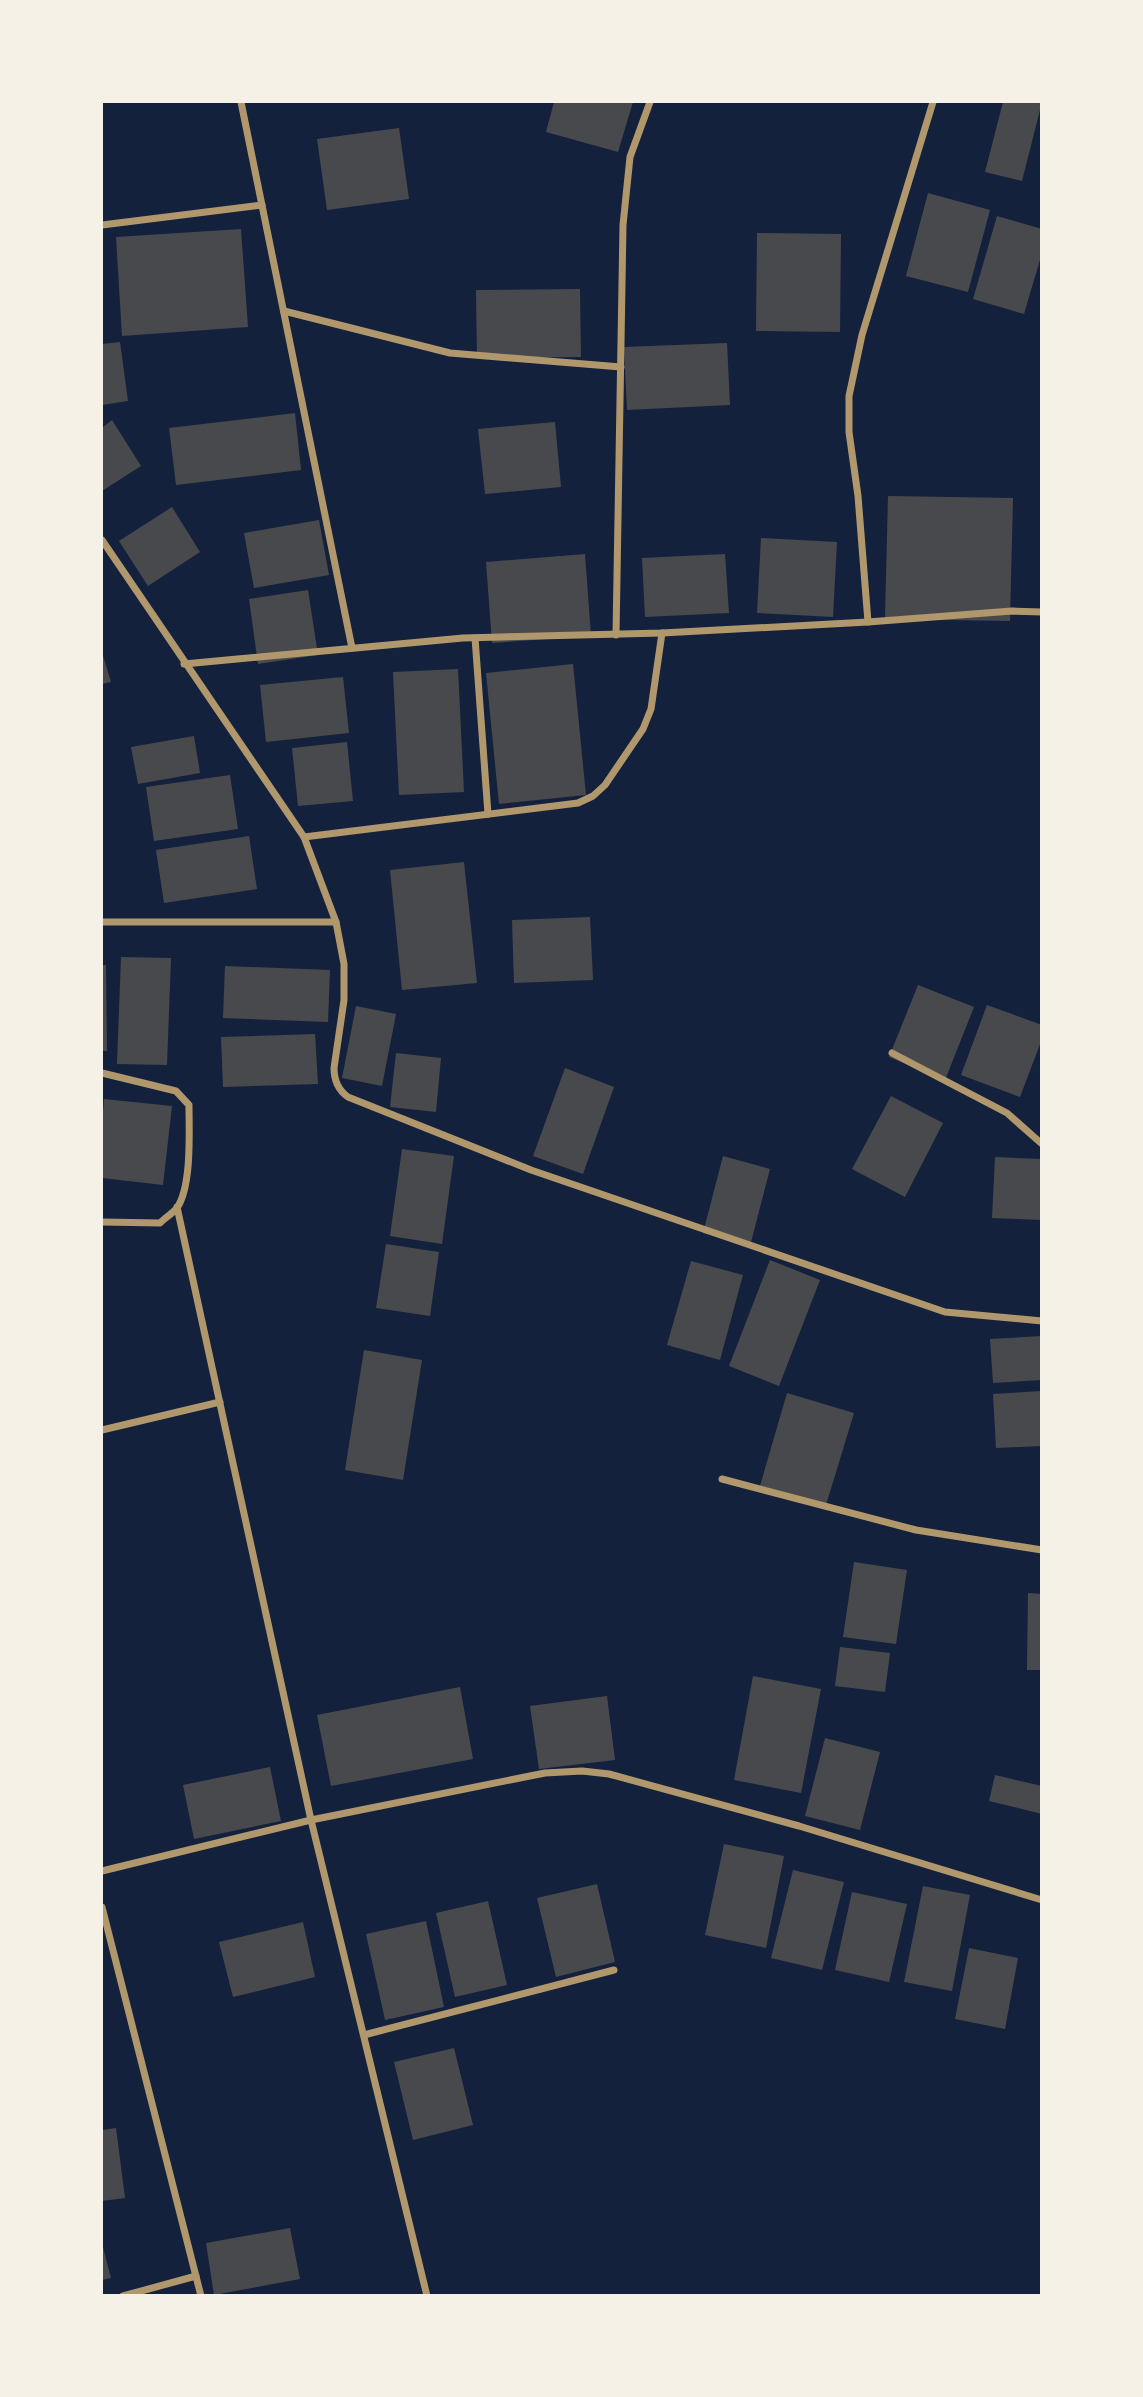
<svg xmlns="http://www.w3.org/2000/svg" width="1143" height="2397" font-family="Poppins,sans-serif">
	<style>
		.building { fill: #48494c }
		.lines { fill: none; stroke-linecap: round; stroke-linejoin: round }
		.minor { stroke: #b1986c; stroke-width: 7 }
	</style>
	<rect width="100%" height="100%" fill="#14213d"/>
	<g class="building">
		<polygon points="554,102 633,102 618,152 546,132"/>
		<polygon points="1003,102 1042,102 1022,181 985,172"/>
		<polygon points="399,128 409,199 327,210 317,139"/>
		<polygon points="928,193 990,210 968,292 906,276"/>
		<polygon points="997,216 1042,229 1042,253 1024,314 973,299"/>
		<polygon points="241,229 248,327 122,336 116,237"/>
		<polygon points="757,233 841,234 840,332 756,331"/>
		<polygon points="580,289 581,357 477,358 476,290"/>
		<polygon points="120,342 128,401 102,405 102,344"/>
		<polygon points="727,343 730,405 627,410 624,347"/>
		<polygon points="295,413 301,470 176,485 169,428"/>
		<polygon points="112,420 141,466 102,491 102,428"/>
		<polygon points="555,422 561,487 485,494 478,429"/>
		<polygon points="888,496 1013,498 1010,621 885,619"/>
		<polygon points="172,507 200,552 148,586 119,541"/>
		<polygon points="319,520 329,575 254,588 244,533"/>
		<polygon points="761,538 837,542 833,617 757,613"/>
		<polygon points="585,554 591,636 492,643 486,562"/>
		<polygon points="725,554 729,613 645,617 642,558"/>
		<polygon points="308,590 318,655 258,664 249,599"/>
		<polygon points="102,652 111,682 102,684"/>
		<polygon points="573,664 586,795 499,804 486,673"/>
		<polygon points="458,669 464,792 399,795 393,672"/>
		<polygon points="343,677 349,733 266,742 260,685"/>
		<polygon points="194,736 200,773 138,784 131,747"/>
		<polygon points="347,742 353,801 298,806 292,748"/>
		<polygon points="230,775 238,829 154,841 146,787"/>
		<polygon points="249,836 257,889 164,903 156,850"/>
		<polygon points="464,862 477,983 402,990 390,870"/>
		<polygon points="590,917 593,980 514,983 512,920"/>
		<polygon points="121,957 171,958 167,1065 117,1064"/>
		<polygon points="102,965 106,965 107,1051 102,1051"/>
		<polygon points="225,966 330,970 328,1022 223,1018"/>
		<polygon points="918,985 974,1007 945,1080 889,1057"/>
		<polygon points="987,1005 1042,1025 1042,1039 1020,1097 961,1075"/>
		<polygon points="356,1006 396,1014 382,1086 342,1078"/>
		<polygon points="315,1034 318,1084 223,1087 221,1037"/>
		<polygon points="396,1053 441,1058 436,1112 390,1107"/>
		<polygon points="565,1068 614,1087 583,1174 533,1156"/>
		<polygon points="891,1096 943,1123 905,1197 852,1169"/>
		<polygon points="104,1099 172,1106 163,1185 102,1178 102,1125"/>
		<polygon points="402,1149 454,1156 442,1244 390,1236"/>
		<polygon points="723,1156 770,1169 750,1246 703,1233"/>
		<polygon points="995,1157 1042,1159 1041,1220 992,1218"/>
		<polygon points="386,1244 439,1252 430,1316 376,1308"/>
		<polygon points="770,1260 820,1280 779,1386 729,1366"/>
		<polygon points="691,1261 743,1275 720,1360 667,1345"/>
		<polygon points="1042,1336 1042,1380 993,1383 990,1339"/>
		<polygon points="364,1350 422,1360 403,1480 345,1470"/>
		<polygon points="1042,1391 1042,1446 996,1448 993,1394"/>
		<polygon points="787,1393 854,1413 826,1505 760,1486"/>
		<polygon points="854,1562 907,1570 896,1644 843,1637"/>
		<polygon points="1028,1593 1042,1594 1042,1670 1027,1670"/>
		<polygon points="840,1647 890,1653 885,1692 835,1686"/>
		<polygon points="753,1676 821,1689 801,1793 734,1780"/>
		<polygon points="460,1687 473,1759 331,1786 317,1715"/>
		<polygon points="607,1696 615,1760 539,1769 530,1706"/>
		<polygon points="825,1738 880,1752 860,1830 805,1816"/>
		<polygon points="270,1767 281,1821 194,1839 183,1785"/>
		<polygon points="995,1775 1042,1786 1042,1814 989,1801"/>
		<polygon points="724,1844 784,1856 766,1948 705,1935"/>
		<polygon points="793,1870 844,1882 822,1970 771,1958"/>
		<polygon points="597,1884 615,1962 556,1977 537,1898"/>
		<polygon points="923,1886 970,1895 952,1991 904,1982"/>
		<polygon points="852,1892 907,1904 889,1982 835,1970"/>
		<polygon points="488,1901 507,1985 455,1997 436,1913"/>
		<polygon points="426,1921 444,2007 385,2020 366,1934"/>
		<polygon points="303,1922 315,1977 233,1997 219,1942"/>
		<polygon points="969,1948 1018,1958 1005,2029 955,2019"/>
		<polygon points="454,2048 473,2125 413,2140 394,2062"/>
		<polygon points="116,2128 125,2198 102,2201 102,2130"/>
		<polygon points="290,2228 300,2279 214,2295 206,2243"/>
		<polygon points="102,2243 111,2278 102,2280"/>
	</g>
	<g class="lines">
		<g class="minor">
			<polyline points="241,102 352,648"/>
			<polyline points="102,225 262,205"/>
			<polyline points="284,311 450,353 621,367"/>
			<path d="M102 540 304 837 336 922 344 964V1000L334 1068C334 1080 338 1090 348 1097L531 1170 945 1312 1042 1321"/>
			<polyline points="868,622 858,496 849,432 849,396 862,335 933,102"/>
			<polyline points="616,635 623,225 630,157 650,102"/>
			<polyline points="475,638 488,814"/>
			<polyline points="184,664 463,638 662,633 868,622 1012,611 1042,612"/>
			<polyline points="304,837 578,803 593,796 605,785 643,729 651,709 662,633"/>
			<polyline points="102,922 336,922"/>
			<polyline points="892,1053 1007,1113 1042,1144"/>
			<path d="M102 1073 176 1091 189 1105C189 1131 192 1186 177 1208 173 1213 165 1218 160 1223L102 1222"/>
			<polyline points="177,1207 311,1820 427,2296"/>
			<polyline points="102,1430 220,1402"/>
			<polyline points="722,1479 916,1530 1042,1550"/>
			<polyline points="102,1871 311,1820 545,1773 582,1771 609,1774 799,1826 1042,1900"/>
			<polyline points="102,1907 201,2296"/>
			<polyline points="364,2035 614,1970"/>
			<polyline points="123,2296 196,2276"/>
		</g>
	</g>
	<rect width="1143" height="2397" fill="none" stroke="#f6f1e7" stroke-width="206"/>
</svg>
